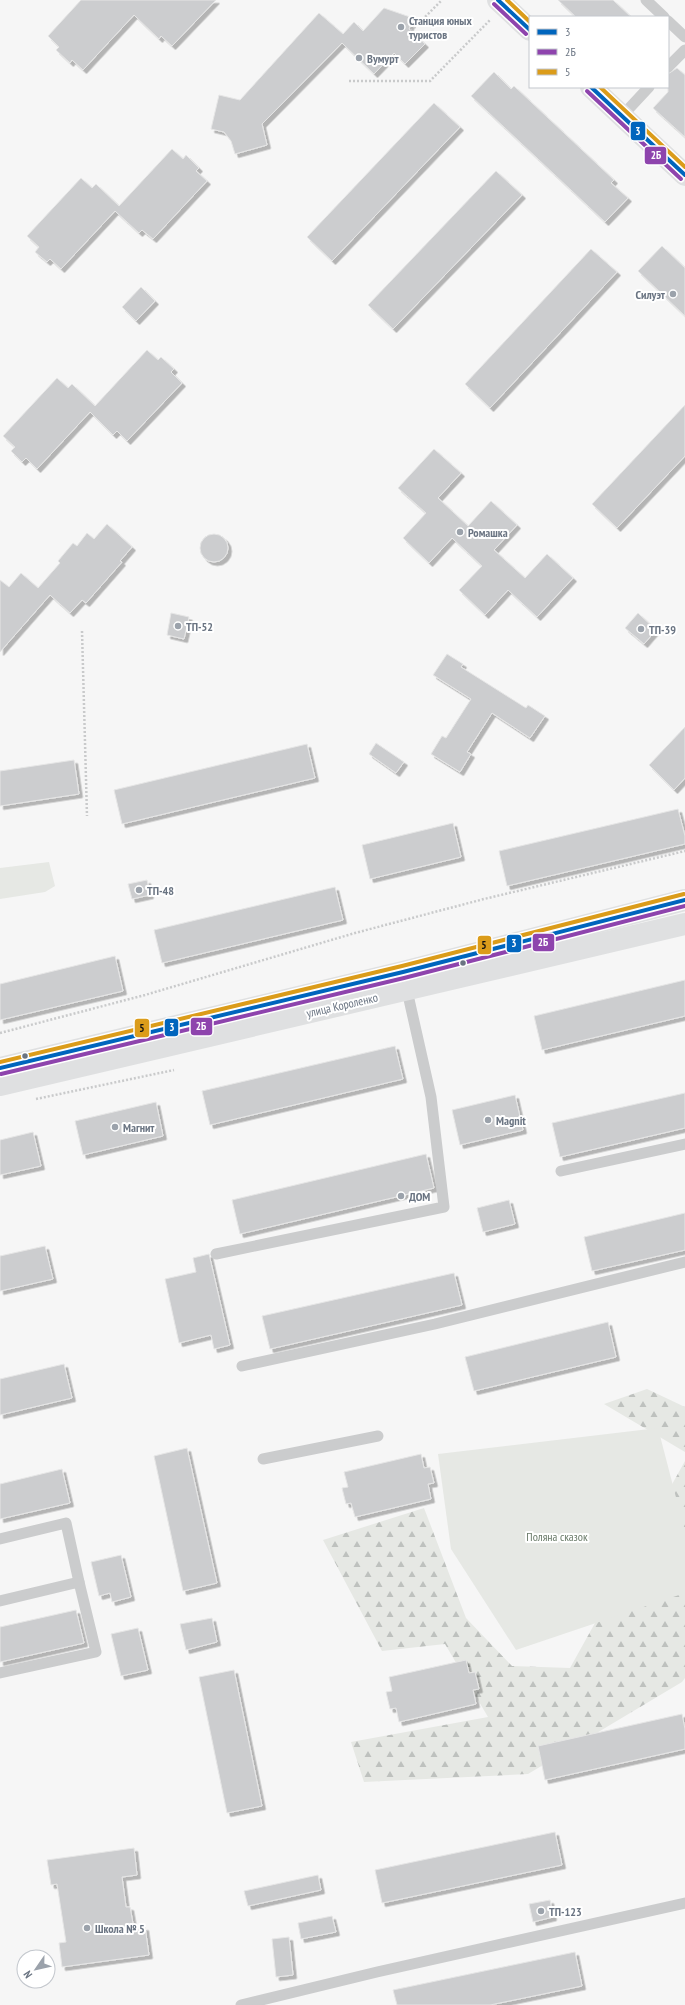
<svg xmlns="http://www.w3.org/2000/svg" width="685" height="2005" font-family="'PT Sans Narrow',sans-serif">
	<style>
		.forest { fill: url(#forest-firs) }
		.green { fill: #e6e8e4 }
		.building { fill: #cccdcf; stroke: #e6e6e6; filter: url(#shadow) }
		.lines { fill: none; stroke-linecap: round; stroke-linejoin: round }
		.path { stroke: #c9cacb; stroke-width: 2.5; stroke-dasharray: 2 2; stroke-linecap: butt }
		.lane { stroke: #cbcccd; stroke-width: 11 }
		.secondary { stroke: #dfe0e1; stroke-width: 22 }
		.bus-1-casing { stroke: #fff; stroke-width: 7 }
		.bus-2-casing { stroke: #fff; stroke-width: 7 }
		.bus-3-casing { stroke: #fff; stroke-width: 7 }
		.bus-1 { stroke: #0065bd; stroke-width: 4 }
		.bus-2 { stroke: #8e44ad; stroke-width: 4 }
		.bus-3 { stroke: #db9c1a; stroke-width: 4 }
		.poi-dot { fill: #9ba2ab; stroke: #fff; stroke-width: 1.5 }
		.bus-dot { fill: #6a7482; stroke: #fff; stroke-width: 1.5 }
		.labels { text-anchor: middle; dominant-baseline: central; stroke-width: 4; stroke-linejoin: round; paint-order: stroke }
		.poi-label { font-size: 12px; font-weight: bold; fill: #6a7482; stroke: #fff; text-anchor: start }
		.street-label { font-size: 12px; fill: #6a7482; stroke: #fff }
		.park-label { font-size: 12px; fill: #697a68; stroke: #fff }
		.line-badge { stroke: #fff; stroke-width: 1.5 }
		.badge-label { font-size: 11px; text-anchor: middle; font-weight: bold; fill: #fff }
		.pale-badge-label { font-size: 11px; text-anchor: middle; font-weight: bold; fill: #111 }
	</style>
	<defs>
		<pattern id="forest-firs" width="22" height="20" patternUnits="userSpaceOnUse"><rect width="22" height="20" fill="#e6e8e4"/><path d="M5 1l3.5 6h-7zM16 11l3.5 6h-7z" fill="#bec1be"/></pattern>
		<filter id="shadow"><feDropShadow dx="3.5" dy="3.5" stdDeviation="0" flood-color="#0004"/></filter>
	</defs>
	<rect width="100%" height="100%" fill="#f6f6f6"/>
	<g class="forest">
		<polygon points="647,1389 685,1407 685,1452 604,1404"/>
		<polygon points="685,1461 685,1678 682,1682 528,1774 364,1782 351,1742 488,1717 445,1644 382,1651 323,1540 424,1508 466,1618 512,1666 570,1668"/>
	</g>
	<g class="green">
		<polygon points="49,862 55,886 45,892 0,899 0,868"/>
		<polygon points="658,1428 685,1532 685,1593 516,1650 451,1549 438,1454"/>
	</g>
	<g class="building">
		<polygon points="81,0 216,0 172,46 161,36 159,39 134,15 83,70 72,60 70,63 56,50 59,47 48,36"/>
		<polygon points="558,0 613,0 631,17 576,17"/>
		<polygon points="384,8 413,18 409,29 425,44 405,64 394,53 374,74 342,43 262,124 267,145 235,154 231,141 224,132 211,129 219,95 240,100 319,13 343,34 354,22 363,31"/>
		<polygon points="677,68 685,75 685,137 653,108 668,92 668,74"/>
		<polygon points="494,72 511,89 514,86 614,180 611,183 628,198 605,222 471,96"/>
		<polygon points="434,103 460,127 332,261 307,237"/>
		<polygon points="172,149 183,159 186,155 199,168 196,171 207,181 153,239 142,230 139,233 115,211 61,269 50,259 47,262 35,252 39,247 27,236 81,178 92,188 96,184 119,206"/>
		<polygon points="496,171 522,195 393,329 368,305"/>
		<polygon points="662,246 685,268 685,316 638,271"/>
		<polygon points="591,249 617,272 490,408 465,384"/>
		<polygon points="141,287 155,301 136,321 122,307"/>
		<polygon points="147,350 158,360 161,357 174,369 171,372 182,383 127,441 117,431 113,435 90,412 37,469 26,458 22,462 11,451 15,447 3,436 57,378 68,388 72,384 95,406"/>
		<polygon points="685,405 685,456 617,528 592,504"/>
		<polygon points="434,449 461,473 438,498 468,526 491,501 517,525 494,550 525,578 547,554 573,578 537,617 508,590 485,615 459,590 482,566 452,538 429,563 403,538 426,513 398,488"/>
		<polygon points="107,524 132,547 120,561 122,562 86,603 82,600 70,613 50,595 0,652 0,580 9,587 21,573 38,588 60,563 58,561 73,543 77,546 87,533 94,539"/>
		<circle cx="214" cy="548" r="14"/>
		<polygon points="171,613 189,617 184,639 167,635"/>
		<polygon points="638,613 656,630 644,644 625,628"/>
		<polygon points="447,654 463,664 461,667 526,708 528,705 545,716 530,738 492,713 467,752 471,754 460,772 431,754 442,736 446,738 471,699 433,675"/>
		<polygon points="685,727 685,778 674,790 649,765"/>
		<polygon points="376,743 404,762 396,773 369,754"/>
		<polygon points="307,744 315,778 122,824 114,790"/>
		<polygon points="74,760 79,794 0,806 0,771"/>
		<polygon points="678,809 685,836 685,844 507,886 499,851"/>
		<polygon points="453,823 461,857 370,879 362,845"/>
		<polygon points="147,880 150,895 132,899 128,884"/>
		<polygon points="335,887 343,920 162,963 154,930"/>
		<polygon points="115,956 123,991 0,1020 0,984"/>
		<polygon points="685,980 685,1016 542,1050 534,1016"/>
		<polygon points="395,1046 403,1079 210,1125 202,1091"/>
		<polygon points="685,1093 685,1128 560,1157 552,1123"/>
		<polygon points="515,1095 523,1130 460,1145 452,1110"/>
		<polygon points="156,1102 163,1136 83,1155 75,1121"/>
		<polygon points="33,1132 41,1166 0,1175 0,1140"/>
		<polygon points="426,1154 434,1188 240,1234 232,1200"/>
		<polygon points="509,1200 515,1224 483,1232 477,1208"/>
		<polygon points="685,1213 685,1250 592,1271 584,1237"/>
		<polygon points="45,1246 53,1279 0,1291 0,1256"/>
		<polygon points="209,1254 230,1345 214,1349 211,1335 179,1343 165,1279 196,1272 193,1258"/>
		<polygon points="454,1273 462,1305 270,1349 262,1316"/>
		<polygon points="608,1322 616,1357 474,1391 465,1357"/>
		<polygon points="64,1364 72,1398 0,1415 0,1379"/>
		<polygon points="187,1448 217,1583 183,1591 154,1456"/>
		<polygon points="421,1454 424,1468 430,1467 434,1483 428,1484 431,1499 355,1517 351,1503 346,1504 342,1488 348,1487 344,1472"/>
		<polygon points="62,1469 70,1503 0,1519 0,1484"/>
		<polygon points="121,1555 131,1597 112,1602 110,1593 99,1596 91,1562"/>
		<polygon points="76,1610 84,1643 0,1662 0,1627"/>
		<polygon points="212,1618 217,1642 186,1650 180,1624"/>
		<polygon points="138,1628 148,1670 121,1676 111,1634"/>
		<polygon points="466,1660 469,1673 475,1672 479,1689 473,1690 476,1704 399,1722 396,1708 390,1709 386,1692 392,1691 389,1677"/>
		<polygon points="234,1670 262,1806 227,1813 199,1677"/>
		<polygon points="682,1714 685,1729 685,1749 545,1780 538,1746"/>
		<polygon points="555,1832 562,1865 382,1903 375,1870"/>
		<polygon points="134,1848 137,1875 122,1877 126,1907 130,1907 134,1929 145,1927 149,1955 62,1967 59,1943 66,1942 57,1884 51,1885 47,1860"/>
		<polygon points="318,1875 321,1890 248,1906 244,1891"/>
		<polygon points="550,1900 553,1917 533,1922 529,1904"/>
		<polygon points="332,1916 336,1932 301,1939 298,1923"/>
		<polygon points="289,1937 293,1975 276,1977 272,1939"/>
		<polygon points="575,1952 582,1986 490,2005 397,2005 393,1990"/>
	</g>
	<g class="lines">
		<g class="path">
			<polyline points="411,31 442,0"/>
			<polyline points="349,81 430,81 491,19"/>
			<polyline points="82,631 87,816"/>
			<polyline points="0,1033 145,995 355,933 484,899 685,851"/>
			<polyline points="36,1099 174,1070"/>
		</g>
		<g class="lane">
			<polyline points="646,0 664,17"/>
			<polyline points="668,21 685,37"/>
			<polyline points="668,67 685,50"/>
			<polyline points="622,116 649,87"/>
			<polyline points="561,1171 685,1144"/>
			<polyline points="216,1254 444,1207 431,1097 406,986"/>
			<polyline points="242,1366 435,1324 685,1262"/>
			<polyline points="263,1459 378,1436"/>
			<polyline points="0,1539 66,1523 79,1582"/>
			<polyline points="0,1601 79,1582 96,1652 0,1673"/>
			<polyline points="241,2005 377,1972 685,1903"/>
		</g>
		<g class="secondary">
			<polyline points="498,0 530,30"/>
			<polyline points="591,87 685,175"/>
			<polyline points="0,1068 403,972 685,900"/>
			<polyline points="0,1085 685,924"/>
		</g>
		<defs>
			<g id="bus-1">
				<polyline points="498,0 530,30"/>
				<polyline points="591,87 685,175"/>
				<polyline points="0,1068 403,972 685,900"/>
			</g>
			<g id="bus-2">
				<polyline points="494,4 526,34"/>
				<polyline points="587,91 681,179"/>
				<polyline points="1,1074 404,978 685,906"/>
			</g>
			<g id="bus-3">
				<polyline points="507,0 530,22"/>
				<polyline points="600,87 685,167"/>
				<polyline points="0,1062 402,966 684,894"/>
			</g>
		</defs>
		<use href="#bus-1" class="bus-1-casing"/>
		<use href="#bus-2" class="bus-2-casing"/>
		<use href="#bus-3" class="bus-3-casing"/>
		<use href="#bus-1" class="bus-1"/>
		<use href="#bus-2" class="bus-2"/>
		<use href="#bus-3" class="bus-3"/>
	</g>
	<g class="poi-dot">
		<circle cx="401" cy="27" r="4"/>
		<circle cx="359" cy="58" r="4"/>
		<circle cx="673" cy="294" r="4"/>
		<circle cx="460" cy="532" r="4"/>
		<circle cx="178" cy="626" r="4"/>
		<circle cx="641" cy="629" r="4"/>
		<circle cx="139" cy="890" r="4"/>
		<circle cx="488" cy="1120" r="4"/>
		<circle cx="115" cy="1127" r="4"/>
		<circle cx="401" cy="1196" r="4"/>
		<circle cx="541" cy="1911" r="4"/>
		<circle cx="87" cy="1928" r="4"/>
	</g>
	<g class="bus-dot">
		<circle cx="463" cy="963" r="3.5"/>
		<circle cx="25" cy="1056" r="3.5"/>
	</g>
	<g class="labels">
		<g class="poi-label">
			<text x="409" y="20">Станция юных<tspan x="409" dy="14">туристов</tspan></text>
			<text x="367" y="58">Вумурт</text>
			<text x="665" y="294" text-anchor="end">Силуэт</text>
			<text x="468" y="532">Ромашка</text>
			<text x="186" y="626">ТП-52</text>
			<text x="649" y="629">ТП-39</text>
			<text x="147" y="890">ТП-48</text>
			<text x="496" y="1120">Magnit</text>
			<text x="123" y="1127">Магнит</text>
			<text x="409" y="1196">ДОМ</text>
			<text x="549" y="1911">ТП-123</text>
			<text x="95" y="1928">Школа № 5</text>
		</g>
		<g class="street-label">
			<text transform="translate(342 1005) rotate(-13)">улица Короленко</text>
		</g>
		<g class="park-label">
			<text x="557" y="1536">Поляна сказок</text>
		</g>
	</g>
	<g class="line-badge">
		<rect x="630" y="121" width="16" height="20" rx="4" fill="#0065bd"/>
		<rect x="644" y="146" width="23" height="19" rx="4" fill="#8e44ad"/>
		<rect x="532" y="933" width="23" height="19" rx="4" fill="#8e44ad"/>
		<rect x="506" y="934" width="16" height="19" rx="4" fill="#0065bd"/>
		<rect x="477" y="935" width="15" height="20" rx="4" fill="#db9c1a"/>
		<rect x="190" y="1017" width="23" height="19" rx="4" fill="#8e44ad"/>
		<rect x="164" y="1018" width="15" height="19" rx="4" fill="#0065bd"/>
		<rect x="134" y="1018" width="16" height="20" rx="4" fill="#db9c1a"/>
	</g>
	<g class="badge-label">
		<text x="638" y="135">3</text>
		<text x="656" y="159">2Б</text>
		<text x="543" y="946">2Б</text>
		<text x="514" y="947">3</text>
		<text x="201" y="1030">2Б</text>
		<text x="172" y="1031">3</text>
	</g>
	<g class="pale-badge-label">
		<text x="484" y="949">5</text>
		<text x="142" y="1032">5</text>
	</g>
	<rect x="529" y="16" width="140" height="72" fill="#ffffff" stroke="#c3c7cd"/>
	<rect x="537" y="29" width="20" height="6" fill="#0065bd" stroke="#c3c7cd"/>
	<text x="565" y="36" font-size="12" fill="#6a7482">3</text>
	<rect x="537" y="49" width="20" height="6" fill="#8e44ad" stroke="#c3c7cd"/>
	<text x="565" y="56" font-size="12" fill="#6a7482">2Б</text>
	<rect x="537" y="69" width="20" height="6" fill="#db9c1a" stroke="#c3c7cd"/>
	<text x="565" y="76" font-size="12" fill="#6a7482">5</text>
	<g transform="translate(36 1969) rotate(236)"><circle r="19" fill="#ffffff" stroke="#c3c7cd"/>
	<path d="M0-3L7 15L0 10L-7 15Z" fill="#9ba2ab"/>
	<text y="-6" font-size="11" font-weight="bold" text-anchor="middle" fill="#6a7482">N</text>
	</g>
</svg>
